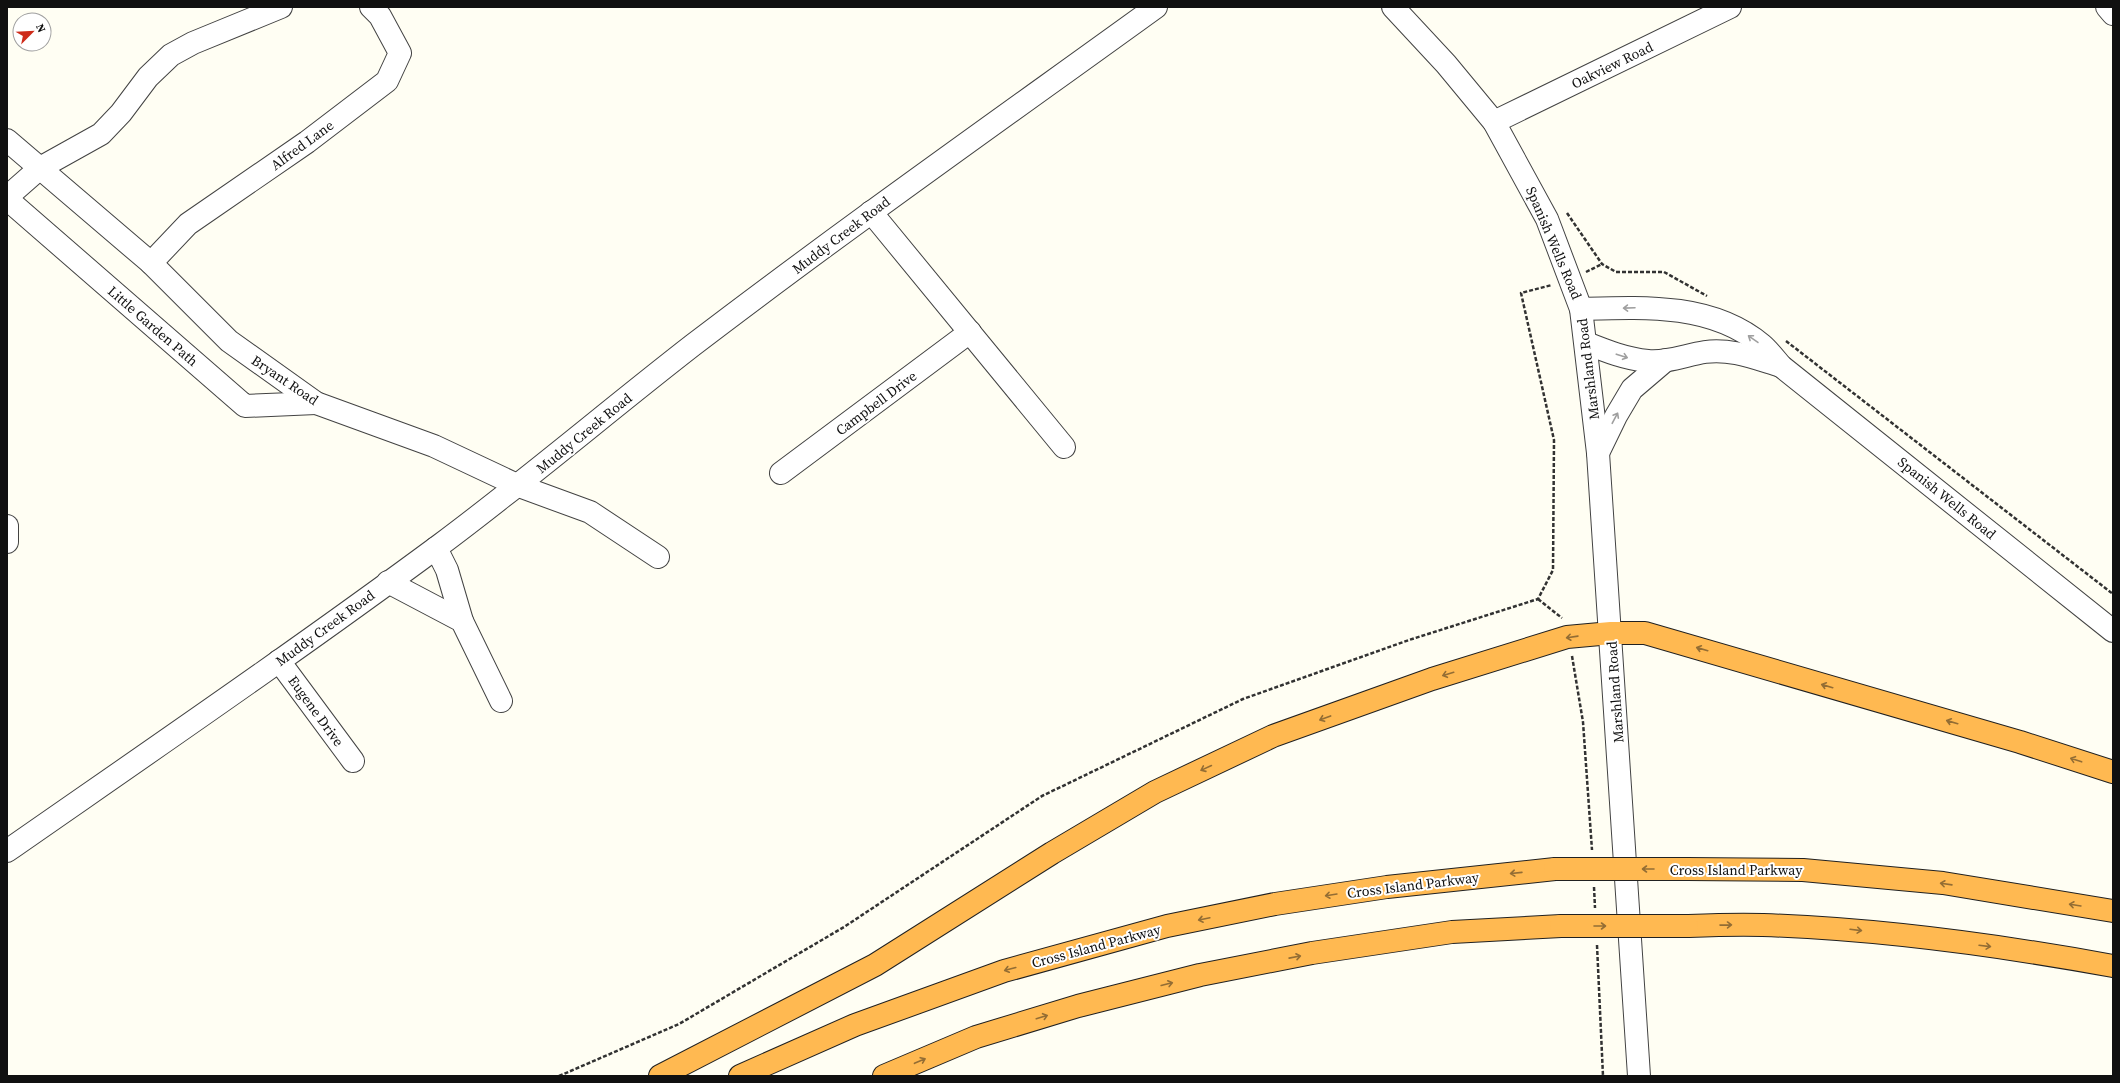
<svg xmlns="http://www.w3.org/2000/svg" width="2120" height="1083" font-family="'Source Serif 4',serif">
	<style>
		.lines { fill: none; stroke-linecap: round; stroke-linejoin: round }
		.minor-casing { stroke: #434343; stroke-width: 24 }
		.highway-casing { stroke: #212121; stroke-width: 24 }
		.path { stroke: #323232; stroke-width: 2.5; stroke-dasharray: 4 2; stroke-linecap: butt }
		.minor { stroke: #fff; stroke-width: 22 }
		.highway { stroke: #ffb951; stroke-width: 22 }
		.highway-bridge-casing { stroke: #212121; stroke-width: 24; stroke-linecap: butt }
		.highway-bridge { stroke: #ffb951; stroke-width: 22 }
		.oneway { stroke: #9f9f9f }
		.oneway2 { stroke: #936d34 }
		.labels { text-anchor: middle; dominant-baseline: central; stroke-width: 4; stroke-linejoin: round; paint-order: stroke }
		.street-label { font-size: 14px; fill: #101010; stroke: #fff }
	</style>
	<rect width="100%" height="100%" fill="#fffef3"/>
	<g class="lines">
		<defs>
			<g id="minor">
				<polyline points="1393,7 1446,64 1494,122 1547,219 1581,309 1598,453 1639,1076"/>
				<polyline points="2107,7 2113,14"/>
				<polyline points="1494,122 1730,7"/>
				<polyline points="7,140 151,263 229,341 316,403 434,446 519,486 590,512 658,557"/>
				<polyline points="7,197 40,168 101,134 121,113 148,77 171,55 193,43 281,7"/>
				<polyline points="7,199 245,406 316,403"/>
				<polyline points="871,212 1064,447"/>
				<polyline points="151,263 188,224 307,142 387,81 400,53 380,16 371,7"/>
				<path d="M1581 309C1643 307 1712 303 1762 345 1769 351 1775 359 1781 366L2113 631"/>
				<path d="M1586 343C1606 351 1626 359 1648 361 1667 363 1686 355 1705 352 1731 348 1757 359 1781 366"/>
				<polyline points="1598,453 1616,416 1632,389 1666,360"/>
				<polyline points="781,473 970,332"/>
				<polyline points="7,526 7,542"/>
				<polyline points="436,548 447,570 462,621"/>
				<polyline points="388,582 462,621 501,701"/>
				<polyline points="279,661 353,761"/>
				<path d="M7 851C152 750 298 650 440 545 526 481 608 411 693 345 845 229 1001 119 1156 7"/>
			</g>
			<g id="highway">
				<polyline points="1687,869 1803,870 1943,883 2113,911"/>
				<path d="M1687 926C1713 925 1738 924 1763 925 1880 929 1998 945 2113 966"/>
				<polyline points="660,1076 875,965 1052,853 1155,792 1273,736 1432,679 1567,637 1611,633 1645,633 2020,742 2113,772"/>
				<polyline points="740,1076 855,1025 1004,971 1167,926 1275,904 1387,887 1555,869"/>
				<polyline points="884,1076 976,1037 1078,1006 1200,975 1312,953 1452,932 1561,926"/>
			</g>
		</defs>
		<use href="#minor" class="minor-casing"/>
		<use href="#highway" class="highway-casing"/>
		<g class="path">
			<polyline points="1567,213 1602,264 1616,272 1664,272 1707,296"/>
			<polyline points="1586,272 1602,264"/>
			<polyline points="1786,341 2113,594"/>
			<polyline points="1538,599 1562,618"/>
			<polyline points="1572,656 1583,722 1592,850"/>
			<polyline points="1594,887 1595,908"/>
			<polyline points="1597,945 1603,1076"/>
			<polyline points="559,1076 679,1024 844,927 1042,796 1243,699 1409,640 1538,599 1553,570 1554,440 1521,293 1552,285"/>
		</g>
		<use href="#minor" class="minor"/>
		<use href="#highway" class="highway"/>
		<defs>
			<g id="highway-bridge">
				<polyline points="1555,869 1687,869"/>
				<polyline points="1561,926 1687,926"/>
			</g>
		</defs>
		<use href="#highway-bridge" class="highway-bridge-casing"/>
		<use href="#highway-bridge" class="highway-bridge"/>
	</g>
	<defs><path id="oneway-shaft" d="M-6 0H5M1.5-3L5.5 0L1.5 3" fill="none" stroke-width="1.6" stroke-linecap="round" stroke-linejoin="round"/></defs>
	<g class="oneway">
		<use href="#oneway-shaft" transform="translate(1629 308) rotate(178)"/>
		<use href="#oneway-shaft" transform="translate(1753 339) rotate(-145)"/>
		<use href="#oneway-shaft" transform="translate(1622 356) rotate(18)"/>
		<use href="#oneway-shaft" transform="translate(1615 418) rotate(-62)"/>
	</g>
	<g class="oneway2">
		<use href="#oneway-shaft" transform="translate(1572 637) rotate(172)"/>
		<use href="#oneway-shaft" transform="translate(1702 649) rotate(-164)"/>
		<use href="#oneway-shaft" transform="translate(1448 674) rotate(163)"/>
		<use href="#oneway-shaft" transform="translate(1827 686) rotate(-164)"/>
		<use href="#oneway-shaft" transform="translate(1325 718) rotate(160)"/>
		<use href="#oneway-shaft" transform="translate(1952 722) rotate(-164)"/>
		<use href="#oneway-shaft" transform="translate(2076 760) rotate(-162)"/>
		<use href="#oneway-shaft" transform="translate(1206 768) rotate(155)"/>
		<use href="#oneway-shaft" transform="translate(1648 869) rotate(-180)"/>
		<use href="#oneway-shaft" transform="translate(1516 873) rotate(174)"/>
		<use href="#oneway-shaft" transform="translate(1946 884) rotate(-172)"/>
		<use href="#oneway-shaft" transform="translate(1331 895) rotate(171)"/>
		<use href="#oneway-shaft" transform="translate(2075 905) rotate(-171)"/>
		<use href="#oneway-shaft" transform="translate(1204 919) rotate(168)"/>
		<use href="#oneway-shaft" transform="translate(1726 925) rotate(-1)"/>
		<use href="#oneway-shaft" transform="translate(1600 926)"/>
		<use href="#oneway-shaft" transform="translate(1856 930) rotate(7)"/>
		<use href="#oneway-shaft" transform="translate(1985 946) rotate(7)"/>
		<use href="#oneway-shaft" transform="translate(1295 957) rotate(-11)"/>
		<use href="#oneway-shaft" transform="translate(1010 969) rotate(165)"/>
		<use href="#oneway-shaft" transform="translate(1167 984) rotate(-14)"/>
		<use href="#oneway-shaft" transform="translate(1042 1017) rotate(-17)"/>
		<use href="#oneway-shaft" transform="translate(920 1061) rotate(-23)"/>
	</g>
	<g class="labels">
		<g class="street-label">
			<text transform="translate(1612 65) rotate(-26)">Oakview Road</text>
			<text transform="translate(302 145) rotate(-36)">Alfred Lane</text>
			<text transform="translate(841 235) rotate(-37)">Muddy Creek Road</text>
			<text transform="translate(1554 243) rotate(67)">Spanish Wells Road</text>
			<text transform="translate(153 326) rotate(41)">Little Garden Path</text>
			<text transform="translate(1588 369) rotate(-97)">Marshland Road</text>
			<text transform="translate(285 380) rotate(34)">Bryant Road</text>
			<text transform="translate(876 403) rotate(-37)">Campbell Drive</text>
			<text transform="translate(584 433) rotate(-39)">Muddy Creek Road</text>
			<text transform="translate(1947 498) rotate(39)">Spanish Wells Road</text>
			<text transform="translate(325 628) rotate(-36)">Muddy Creek Road</text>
			<text transform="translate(1615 692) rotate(-94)">Marshland Road</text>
			<text transform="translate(316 711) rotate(54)">Eugene Drive</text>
			<text x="1736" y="870">Cross Island Parkway</text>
			<text transform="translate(1413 885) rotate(-7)">Cross Island Parkway</text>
			<text transform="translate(1096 946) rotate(-15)">Cross Island Parkway</text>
		</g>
	</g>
	<rect width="2120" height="1083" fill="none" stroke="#101010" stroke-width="16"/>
	<g transform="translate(32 32) rotate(66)"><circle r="19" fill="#ffffff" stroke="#9f9f9f"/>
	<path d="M0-3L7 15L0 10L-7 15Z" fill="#ce2b1a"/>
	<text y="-6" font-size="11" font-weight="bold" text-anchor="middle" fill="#101010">N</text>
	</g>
</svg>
